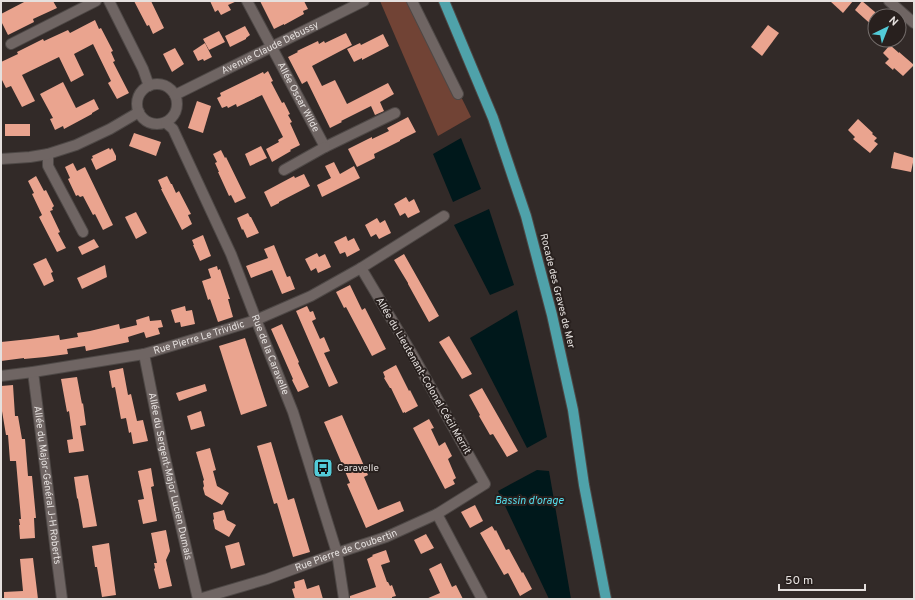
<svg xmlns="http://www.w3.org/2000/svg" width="915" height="600" font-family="Overpass,sans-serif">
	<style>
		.green { fill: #714335 }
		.water { fill: #00181b }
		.building { fill: #eaa48f }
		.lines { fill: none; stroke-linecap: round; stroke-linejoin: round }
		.minor-casing { stroke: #4e4846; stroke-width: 12 }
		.major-casing { stroke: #4e4846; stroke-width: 12 }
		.minor { stroke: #6f6563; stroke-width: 10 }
		.major { stroke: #4fa2aa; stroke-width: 10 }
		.labels { text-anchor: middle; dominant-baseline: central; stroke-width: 4; stroke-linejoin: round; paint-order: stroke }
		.street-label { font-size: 10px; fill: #e5e0de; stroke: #28201e }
		.poi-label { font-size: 10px; fill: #e5e0de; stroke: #28201e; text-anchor: start }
		.water-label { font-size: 11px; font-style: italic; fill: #55dfee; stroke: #28201e }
	</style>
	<rect width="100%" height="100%" fill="#322a28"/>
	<polygon class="green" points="380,1 414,1 471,117 438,136"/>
	<g class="water">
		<polygon points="461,138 481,189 453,202 433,154"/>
		<polygon points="489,209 514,285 490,295 454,225"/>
		<polygon points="517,310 547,437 527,448 470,338"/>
		<polygon points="537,470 549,471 571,599 549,599 498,491"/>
	</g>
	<g class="building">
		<polygon points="26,1 53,1 57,8 33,19 34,22 8,35 1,21 1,14"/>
		<polygon points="134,1 151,1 164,28 153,34 149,25 147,26"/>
		<polygon points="210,1 237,1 228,5 231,10 221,15 218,10 215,12"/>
		<polygon points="260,1 304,1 308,9 303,11 304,14 284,25 284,24 274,29"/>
		<polygon points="830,1 853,1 843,13"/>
		<polygon points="862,1 875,12 875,28 855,10"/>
		<polygon points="95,20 99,29 101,28 113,51 111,52 115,61 113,62 129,93 117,99 108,83 111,81 93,44 74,54 84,75 71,82 59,57 22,75 35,101 22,107 11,86 6,88 1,78 1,62 18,54 17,52 43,39 44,41 68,30 70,33"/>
		<polygon points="768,25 779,33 762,56 751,47"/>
		<polygon points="245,26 250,35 246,38 246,39 230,47 225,36"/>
		<polygon points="219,31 225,42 209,50 203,39"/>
		<polygon points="346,33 352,45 312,66 322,86 335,80 347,104 388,83 394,94 380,102 384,111 375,115 371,106 341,121 342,122 330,128 307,81 302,84 288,57 298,52 297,51 318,41 319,44 324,41 325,43"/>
		<polygon points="383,34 389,46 362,60 362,58 354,62 347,49 360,43 361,45"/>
		<polygon points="205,43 212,57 204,61 203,59 198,61 193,51"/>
		<polygon points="890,45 899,53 899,52 914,65 903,76 894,68 893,70 885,63 889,59 883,53"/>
		<polygon points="175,48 184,64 172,72 163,54"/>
		<polygon points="268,71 273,81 271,82 282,103 284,102 290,114 288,115 292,122 290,123 300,145 290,150 291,151 272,162 266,149 279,142 278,140 283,137 262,95 237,107 236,104 228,108 227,106 222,108 217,98 221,96 220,93 263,72 264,74"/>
		<polygon points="63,82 76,108 94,99 99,109 92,113 92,114 64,129 63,126 55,130 50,119 53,118 40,94"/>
		<polygon points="197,101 211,106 203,133 188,128"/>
		<polygon points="408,117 416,132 400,140 400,141 374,154 375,158 357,167 348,149 372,137 372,139 389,131 387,128"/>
		<polygon points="858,119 873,133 872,134 877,138 874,141 878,144 870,153 853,139 855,137 848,130"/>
		<rect x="5" y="124" width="25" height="12"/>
		<polygon points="134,133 161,142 156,156 129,146"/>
		<polygon points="261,146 267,158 250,166 245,154"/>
		<polygon points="109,148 110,150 112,148 116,156 116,160 96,170 91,159 93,158 92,156"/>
		<polygon points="221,150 225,158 226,157 246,198 235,203 231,195 229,196 218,172 219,172 215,163 217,162 213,154"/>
		<polygon points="894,152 914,158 911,172 891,168"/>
		<polygon points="334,162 340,174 354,166 360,178 322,197 317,185 331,178 325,166"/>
		<polygon points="73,163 77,171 85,167 113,225 103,230 95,214 93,215 83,196 80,197 78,195 76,196 68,179 70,178 65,167"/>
		<polygon points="304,174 310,186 279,202 279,203 271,207 264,192 294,176 295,178"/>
		<polygon points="36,176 44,191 46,190 54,206 52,208 53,210 50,211 60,232 58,233 66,248 57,252 39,217 42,215 32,194 34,193 28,181"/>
		<polygon points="167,176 171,184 172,184 176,193 179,191 191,214 188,215 192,224 182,230 161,189 162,189 158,180"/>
		<polygon points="406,197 409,202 414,199 420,212 408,218 405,213 400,216 394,204"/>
		<polygon points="136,212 147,233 136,239 125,217"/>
		<polygon points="248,213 250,217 251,217 259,233 247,238 243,229 242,230 237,218"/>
		<polygon points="377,218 380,223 385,220 391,233 379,239 376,234 371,237 365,225"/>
		<polygon points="203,235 211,256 200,261 193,245 194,245 192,240"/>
		<polygon points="346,236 348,241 354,238 360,250 347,257 345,252 340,254 334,242"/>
		<polygon points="94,239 99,247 82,255 78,247"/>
		<polygon points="274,245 287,277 290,276 295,289 282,294 272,270 251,278 246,266 268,258 264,249"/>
		<polygon points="317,253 319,257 325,254 331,267 318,273 316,268 311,271 305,259"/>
		<polygon points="404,254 439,316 429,322 408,284 408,283 394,260"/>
		<polygon points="46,258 53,272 51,273 54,281 44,286 33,264"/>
		<polygon points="105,265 107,277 82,289 77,278"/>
		<polygon points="217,266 218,270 220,269 230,299 228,299 233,317 218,322 210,299 208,300 202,281 211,278 208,269"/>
		<polygon points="350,285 362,310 365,308 386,349 372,356 346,307 344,308 336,292"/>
		<polygon points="185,306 186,311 192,310 195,324 181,327 180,322 175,323 171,310"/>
		<polygon points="307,306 310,312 313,311 316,319 312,321 320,339 324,337 330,351 324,353 338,383 329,387 296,311"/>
		<polygon points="149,316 150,321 161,320 163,327 158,328 160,334 146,338 144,332 128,337 129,342 86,351 85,346 67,349 68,354 45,357 24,359 24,358 1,361 1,342 30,339 59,335 60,340 78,337 77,333 90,331 119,324 120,329 137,325 136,320"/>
		<polygon points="282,324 299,362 298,363 309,387 298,392 292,380 293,379 271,329"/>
		<polygon points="449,336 472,374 462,379 439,342"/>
		<polygon points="245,338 267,406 241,415 219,346"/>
		<polygon points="396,365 409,391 410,390 418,406 405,413 405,412 403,413 391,388 390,388 384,378 385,377 383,372"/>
		<polygon points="123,368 128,395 131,394 137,421 143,420 148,441 133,444 131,432 129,433 126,418 121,419 115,387 112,388 109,371"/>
		<polygon points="77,377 82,404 83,403 86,425 80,426 84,451 69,453 67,440 73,439 69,411 67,412 61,379"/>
		<polygon points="205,384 207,391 179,401 176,393"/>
		<polygon points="13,385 15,416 18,416 22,439 25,439 28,476 32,476 36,518 34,518 35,538 20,539 19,525 20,525 19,519 21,519 16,461 10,461 8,435 6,435 1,405 1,386"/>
		<polygon points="482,388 518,451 507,457 493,434 490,435 479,416 480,415 469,395"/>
		<polygon points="201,411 205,426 191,430 187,416"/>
		<polygon points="342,415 368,475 364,477 378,510 400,501 404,511 366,528 347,484 350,483 324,422"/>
		<polygon points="429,419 434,428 431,429 439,446 445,442 452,456 448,459 456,478 453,480 455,484 445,489 413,428"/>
		<polygon points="271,442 288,500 294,498 310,552 293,557 277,503 274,504 257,446"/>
		<polygon points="210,448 216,470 213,471 217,486 229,493 222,505 205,495 203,488 204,486 203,481 204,480 196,452"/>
		<polygon points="151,468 154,486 151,487 157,521 143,524 138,500 144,499 138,471"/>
		<polygon points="88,475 97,526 83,528 78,499 77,498 74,477"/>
		<polygon points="475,505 483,521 470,528 461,512"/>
		<polygon points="224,510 227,520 236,525 229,537 215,529 213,520 214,519 213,513"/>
		<polygon points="492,526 495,531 496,530 506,550 509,549 522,573 523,572 532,589 520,596 508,573 504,575 480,533"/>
		<polygon points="166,530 170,551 166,560 172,586 159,589 154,569 155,568 154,563 157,563 151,533"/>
		<polygon points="426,534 434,548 421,554 414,540"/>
		<polygon points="239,542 245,565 231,569 225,546"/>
		<polygon points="109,543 116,595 102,597 97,567 95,567 92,546"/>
		<polygon points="386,550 390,562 381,565 387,582 388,582 390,586 392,585 396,596 392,597 392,599 350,599 350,596 376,587 367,559 373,556 372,555"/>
		<polygon points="33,558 38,599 4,599 4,592 23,591 20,559"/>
		<polygon points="441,563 452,587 456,585 463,599 426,599 440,593 429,569"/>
		<polygon points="304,579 307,589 319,585 323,599 295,599 292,589 295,588 294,582"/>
	</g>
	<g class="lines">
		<defs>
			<g id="minor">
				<polyline points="109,1 143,69 149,86"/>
				<path id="s1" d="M247 1 325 147 395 113"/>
				<polyline points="412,1 458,94"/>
				<polyline points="889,1 914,23"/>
				<polyline points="11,44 96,1"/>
				<circle cx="157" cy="104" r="20"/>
				<path id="s2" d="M175 95 364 1"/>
				<path id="s3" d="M166 123 173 129 231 254 259 327 293 412 337 553 344 599"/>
				<polyline points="48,154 48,166 83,232"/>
				<polyline points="1,159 30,157 48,154 76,145 110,129 139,112"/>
				<polyline points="284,170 325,147"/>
				<path id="s4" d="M144 354 163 449 198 599"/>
				<path id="s5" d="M33 372 62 599"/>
				<path id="s6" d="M1 376 33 372 144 354 205 336 256 320 311 296 361 268 444 216"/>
				<polyline points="437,514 482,599"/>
				<path id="s7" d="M199 599 267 579 337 553 386 537 437 514 485 484 411 352 361 268"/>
			</g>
			<polyline id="major" points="444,1 493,118 526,216 552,315 573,410 584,485 606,599"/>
		</defs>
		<use href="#minor" class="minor-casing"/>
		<use href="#major" class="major-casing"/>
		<use href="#minor" class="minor"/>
		<use href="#major" class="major"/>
	</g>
	<defs>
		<symbol id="bus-square" viewBox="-11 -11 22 22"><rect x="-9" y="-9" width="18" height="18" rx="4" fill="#52cbd8" stroke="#28201e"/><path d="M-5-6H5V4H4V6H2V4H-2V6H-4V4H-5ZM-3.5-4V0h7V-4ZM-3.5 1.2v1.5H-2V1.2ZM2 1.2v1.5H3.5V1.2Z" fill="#111"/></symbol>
	</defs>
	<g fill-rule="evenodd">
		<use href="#bus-square" x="312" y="457" width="22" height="22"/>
	</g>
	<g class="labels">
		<g class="street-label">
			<text stroke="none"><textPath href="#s2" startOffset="106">Avenue Claude Debussy</textPath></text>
			<text stroke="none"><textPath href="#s1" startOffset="109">Allée Oscar Wilde</textPath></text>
			<text transform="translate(557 291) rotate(76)">Rocade des Graves de Mer</text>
			<text stroke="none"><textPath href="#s6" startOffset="202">Rue Pierre Le Trividic</textPath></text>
			<text stroke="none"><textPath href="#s3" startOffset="255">Rue de la Caravelle</textPath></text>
			<text transform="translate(423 376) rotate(60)">Allée du Lieutenant-Colonel Cécil Merrit</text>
			<text stroke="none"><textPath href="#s4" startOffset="125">Allée du Sergent-Major Lucien Dumais</textPath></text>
			<text stroke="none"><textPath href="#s5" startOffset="114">Allée du Major-Général J-H Roberts</textPath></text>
			<text stroke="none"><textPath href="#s7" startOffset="155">Rue Pierre de Coubertin</textPath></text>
		</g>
		<g class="poi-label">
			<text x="337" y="468">Caravelle</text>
		</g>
		<g class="water-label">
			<text x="529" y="501">Bassin d'orage</text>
		</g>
	</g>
	<rect width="915" height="600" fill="none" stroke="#e5e0de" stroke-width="4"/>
	<g transform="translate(887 28) rotate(43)"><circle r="19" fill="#28201e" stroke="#746d6b"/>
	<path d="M0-3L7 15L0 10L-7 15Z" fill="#52cbd8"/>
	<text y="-6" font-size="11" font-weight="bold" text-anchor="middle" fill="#e5e0de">N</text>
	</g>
	<path d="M779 584v6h86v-6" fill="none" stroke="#e5e0de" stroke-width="2"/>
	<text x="785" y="584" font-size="12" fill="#e5e0de" stroke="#28201e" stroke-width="3" paint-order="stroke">50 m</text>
</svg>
